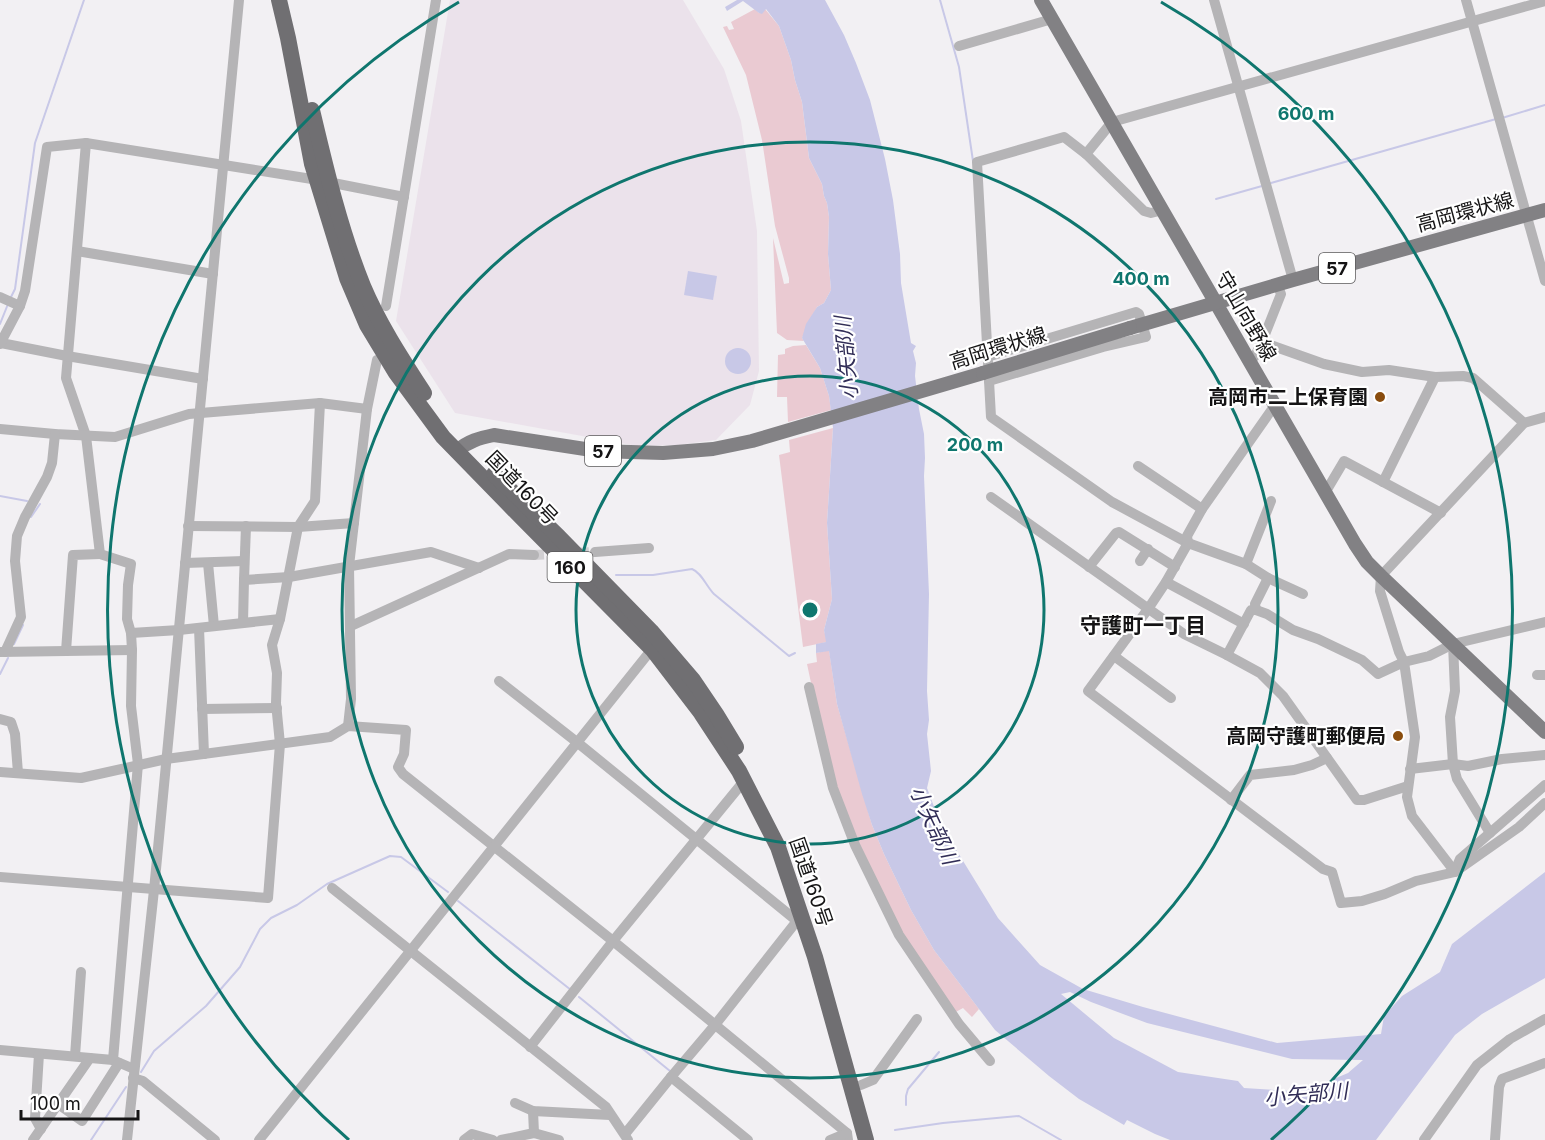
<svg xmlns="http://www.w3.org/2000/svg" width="1545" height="1140" font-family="Inter,'Noto Sans JP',sans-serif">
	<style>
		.built { fill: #ebe2eb }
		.green { fill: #eacad2 }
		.water { fill: #c8c8e7; fill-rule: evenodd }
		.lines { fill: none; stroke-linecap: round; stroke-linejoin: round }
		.stream { stroke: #c8c8e7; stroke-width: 2 }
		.minor-tunnel { stroke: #d1cfd2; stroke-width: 10; stroke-dasharray: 10 5; stroke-linecap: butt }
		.minor { stroke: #b5b4b6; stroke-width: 10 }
		.major { stroke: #828184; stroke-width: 14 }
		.highway { stroke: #706f72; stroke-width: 16 }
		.major-bridge { stroke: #828184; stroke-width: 14 }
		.ring { fill: none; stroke: #0f766e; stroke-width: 3 }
		.poi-dot { fill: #8a4d0e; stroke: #fff; stroke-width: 2 }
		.labels { text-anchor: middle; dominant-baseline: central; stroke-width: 4.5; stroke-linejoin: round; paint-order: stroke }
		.shield { fill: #fff; stroke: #5b5a5b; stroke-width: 1.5 }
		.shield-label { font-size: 18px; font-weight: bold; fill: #151415 }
		.street-label { font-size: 20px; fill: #151415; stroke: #fff }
		.poi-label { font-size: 20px; font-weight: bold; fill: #151415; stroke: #fff; text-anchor: end }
		.water-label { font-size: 21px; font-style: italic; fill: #312d57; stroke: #fff }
		.neighbourhood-label { font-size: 21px; font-weight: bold; fill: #151415; stroke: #fff }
		.centre { fill: #0f766e; stroke: #fff; stroke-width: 3 }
		.ring-label { font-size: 18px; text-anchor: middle; font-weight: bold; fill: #0f766e; stroke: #fff; stroke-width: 4.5; stroke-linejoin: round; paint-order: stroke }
	</style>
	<rect width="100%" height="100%" fill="#f2f0f3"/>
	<polygon class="built" points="450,0 683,0 724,69 741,121 757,231 759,371 750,405 716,440 678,445 637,446 455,413 396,321"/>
	<g class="green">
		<polygon points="755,9 759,13 765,9 779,26 791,60 795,80 802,102 809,158 822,184 824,196 827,203 829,217 828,254 831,290 824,303 817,307 802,338 804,341 787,340 777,333 773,238 784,284 789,283 789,278 775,226 762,140 746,75 723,27 727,26 729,30 734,29 731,22"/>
		<polygon points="806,345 820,368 829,396 831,410 788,422 787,397 777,397 778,355 785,354 785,349 793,346"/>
		<polygon points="833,428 827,523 832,599 824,630 827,642 803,647 779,455 790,452 789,440"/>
		<polygon points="829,650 837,704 872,825 884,854 911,910 934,950 979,1009 972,1017 963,1008 954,1013 910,947 867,864 839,794 826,753 807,664 817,662 816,653"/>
	</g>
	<g class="water">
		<path d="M737 0H825L844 35 856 63 870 100 885 159 893 200 900 254 901 283 911 343 916 346 913 351 916 363 915 376 919 409 924 434 925 458 924 476 929 594 927 691 929 720 927 734 931 771 927 788 941 825 998 918 1040 965 1083 989 1143 1007 1277 1043 1381 1034 1384 1016 1402 996 1440 972 1452 944 1545 872V978L1482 1014 1455 1035 1376 1140H1170L1155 1134 1127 1120 1124 1125 1079 1099 1049 1076 995 1030 934 950 911 910 884 854 872 825 862 794 837 704 829 651 816 653V644L826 642 824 630 832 599 827 523 833 428 829 396 820 368 802 338 806 324 817 307 824 303 831 290 828 254 829 217 827 203 824 196 822 184 809 158 802 102 795 80 791 60 779 26 766 9 762 14 759 13 743 1 727 11 725 7ZM1070 992 1091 1002 1147 1023 1292 1059 1363 1060 1348 1073 1329 1081 1292 1091 1244 1088 1238 1081 1178 1072 1114 1038 1061 994Z"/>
		<polygon points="688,271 717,276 713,300 684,295"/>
		<circle cx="738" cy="361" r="13"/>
	</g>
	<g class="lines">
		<g class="stream">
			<polyline points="940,0 959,67 973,161"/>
			<polyline points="1502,118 1545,105"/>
			<polyline points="1271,183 1496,119"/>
			<polyline points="1216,199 1262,186"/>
			<polyline points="10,299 15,289 35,143 84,0"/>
			<polyline points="0,324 8,304"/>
			<polyline points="0,496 27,501"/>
			<polyline points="31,517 40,504"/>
			<path d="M616 575H653L692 569C702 573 706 586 714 594L789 656 795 653"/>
			<polyline points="14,644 23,625"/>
			<polyline points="0,674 8,658"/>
			<polyline points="458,901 571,990"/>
			<polyline points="579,997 670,1071"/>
			<polyline points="141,1072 154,1051 206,1006 240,967 260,929 271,918 297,905 327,884 390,856 401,857 448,892"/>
			<polyline points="906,1105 906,1096 908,1089 939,1052"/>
			<polyline points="895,1130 943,1123 1019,1116 1061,1140"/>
			<polyline points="91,1140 126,1087"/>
		</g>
		<polyline class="minor-tunnel" points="534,555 595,552"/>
		<g class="minor">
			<polyline points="1214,0 1293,280"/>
			<polyline points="1466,0 1545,281"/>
			<polyline points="959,46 1052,19"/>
			<polyline points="86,143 66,378 86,436 100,554 131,564 128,585 127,619 131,633 132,650 131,706 138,764 113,1060"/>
			<polyline points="1086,154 1112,122 1545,1"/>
			<polyline points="1163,210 1151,213 1144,211 1086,154 1064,137 977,162 991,417 1112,502 1188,543 1246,564 1268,578 1303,594"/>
			<polyline points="77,251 213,274"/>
			<polyline points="0,297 20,306"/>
			<polyline points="386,306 436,0"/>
			<polyline points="1262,342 1324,364 1362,372 1389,370 1435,377 1463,376 1473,378 1524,423"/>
			<polyline points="1,343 67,356 203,379"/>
			<polyline points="0,344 20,306 25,291 47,147 86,143 318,180 404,197"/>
			<polyline points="987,357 1136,312 1139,314 1146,337 1103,347 989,381"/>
			<polyline points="1249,362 1255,356 1262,342 1281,294 1277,284"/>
			<polyline points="1275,405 1202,509 1187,536 1188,543 1166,582 1148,609 1088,691 1323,869 1332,872 1341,903 1362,901 1385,894 1416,881 1455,872 1519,827 1545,803"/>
			<polyline points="0,429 55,434 115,437 189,414 320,403 367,409"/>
			<polyline points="1138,466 1202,509"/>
			<polyline points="1383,482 1435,377"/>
			<polyline points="1325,493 1344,461 1441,513"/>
			<polyline points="991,497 1184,634 1227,655 1260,673 1283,696 1357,800 1364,800 1408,786"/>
			<polyline points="188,526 298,527 354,523"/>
			<polyline points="595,552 649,548"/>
			<polyline points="1140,561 1148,549"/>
			<polyline points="185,563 244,561"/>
			<polyline points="208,563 214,626"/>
			<polyline points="1246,564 1271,501"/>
			<polyline points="1089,567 1116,533 1119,532 1175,567"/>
			<polyline points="244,580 246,526"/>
			<polyline points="1166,582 1244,624"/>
			<polyline points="1256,610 1255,604 1268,578"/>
			<polyline points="243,623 244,580 289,577 431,552 479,568"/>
			<polyline points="351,626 509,554 534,555"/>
			<polyline points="199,628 204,754"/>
			<polyline points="131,633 179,630 280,619"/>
			<polyline points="1453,644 1455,691 1450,717 1453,764 1457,779 1490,833"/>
			<polyline points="66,651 73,555 100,554"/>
			<polyline points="0,652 132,650"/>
			<polyline points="5,652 21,617 15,561 17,536 25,517 47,477 52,463 55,434"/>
			<polyline points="1227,655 1251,610 1256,610 1267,614 1293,630 1318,639 1362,660 1378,674 1404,662 1429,656 1453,644 1545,622"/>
			<polyline points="1114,656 1171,698"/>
			<polyline points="1537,675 1545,675"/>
			<polyline points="499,681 578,743 797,921"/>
			<polyline points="809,687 833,788 855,845 899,935 959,1024 990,1061"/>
			<polyline points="202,709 277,708"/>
			<polyline points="0,719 11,722 15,734 18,773"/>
			<polyline points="348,726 351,699 349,566 367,409 377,360"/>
			<polyline points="1410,769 1453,764 1468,766 1502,759 1545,755"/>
			<polyline points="0,772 81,778 166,759 330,737 348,726 406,730 404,754 398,767 403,774 613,941 847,1133 848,1140"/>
			<polyline points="1231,800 1250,775 1294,770 1312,765 1327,758"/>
			<polyline points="1455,871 1460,859 1545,785"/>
			<polyline points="1455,872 1412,816 1407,797 1415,737 1404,662 1399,652 1380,591 1381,576 1524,423 1545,417"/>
			<polyline points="0,877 268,898 280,744 276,703 277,673 272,645 280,619 298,527 315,501 320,403"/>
			<polyline points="332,888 606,1107 628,1140"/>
			<polyline points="530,1047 613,941 744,781"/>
			<polyline points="0,1050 113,1060 134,1069"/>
			<polyline points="39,1054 35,1118 41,1129"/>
			<polyline points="75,1056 81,972"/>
			<polyline points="671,1077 748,1140"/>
			<polyline points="133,1078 143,1081 215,1140"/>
			<polyline points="861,1085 873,1080 917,1019"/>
			<polyline points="515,1103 533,1111 610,1115"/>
			<polyline points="58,1104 82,1121 119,1063"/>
			<polyline points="534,1133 559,1140"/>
			<polyline points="625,1134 671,1077 715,1025 800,917"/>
			<polyline points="33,1140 90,1058"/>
			<polyline points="127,1140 154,890 239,0"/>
			<polyline points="259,1140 652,649"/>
			<polyline points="464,1140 472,1134 493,1140"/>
			<polyline points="501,1140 534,1133 533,1111"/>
			<polyline points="830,1140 847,1133"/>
			<polyline points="1424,1140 1477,1065 1510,1039 1545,1019"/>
			<polyline points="1495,1140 1499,1087 1502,1079 1545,1063"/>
		</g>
		<g class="major">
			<polyline points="1041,0 1355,544 1367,562 1381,576 1545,732"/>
			<polyline points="1130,328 1293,280 1545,210"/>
			<path d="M457 451C468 441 480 438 494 435L598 451 663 453 713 449 752 441 983 373"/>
		</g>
		<g class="highway">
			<polyline points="279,0 288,38 312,164 347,278 367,325 396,373 443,437 523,519 652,649 701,713 739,771 778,847 815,957 866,1140"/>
			<path d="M312 110C326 169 340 229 363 286 379 324 402 359 424 393"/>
			<polyline points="494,474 559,537 651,631 693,680 716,714 736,747"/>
		</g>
		<polyline class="major-bridge" points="983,373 1130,328"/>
	</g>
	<g class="ring">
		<circle cx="810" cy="610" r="234"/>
		<circle cx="810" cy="610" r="468"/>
		<path d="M349 1140A702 702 0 0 1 459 2M1161 2A702 702 0 0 1 1271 1140"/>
	</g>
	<g class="poi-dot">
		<circle cx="1380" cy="397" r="6"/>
		<circle cx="1398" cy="736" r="6"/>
	</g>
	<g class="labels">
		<g class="shield">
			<rect x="1319" y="253" width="36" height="30" rx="4.5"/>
			<rect x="585" y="436" width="36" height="30" rx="4.5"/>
			<rect x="547.5" y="552" width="45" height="30" rx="4.5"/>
		</g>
		<g class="shield-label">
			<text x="1337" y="268">57</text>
			<text x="603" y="451">57</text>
			<text x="570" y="567">160</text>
		</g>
		<g class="street-label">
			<text transform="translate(1465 212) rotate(-15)">高岡環状線</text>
			<text transform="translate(1246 316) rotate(60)">守山向野線</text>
			<text transform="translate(998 348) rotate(-17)">高岡環状線</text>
			<text transform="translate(522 488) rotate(46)">国道160号</text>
			<text transform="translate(811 882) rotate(71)">国道160号</text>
		</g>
		<g class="poi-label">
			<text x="1368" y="397">高岡市二上保育園</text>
			<text x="1386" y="736">高岡守護町郵便局</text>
		</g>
		<g class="water-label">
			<text transform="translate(846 358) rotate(-95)">小矢部川</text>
			<text transform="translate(934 825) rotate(65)">小矢部川</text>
			<text transform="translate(1306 1094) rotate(-5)">小矢部川</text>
		</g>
		<g class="neighbourhood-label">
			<text x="1143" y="625">守護町一丁目</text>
		</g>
	</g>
	<circle cx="810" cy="610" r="9" class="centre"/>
	<g class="ring-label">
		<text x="1306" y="120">600 m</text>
		<text x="1141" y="285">400 m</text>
		<text x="975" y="451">200 m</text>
	</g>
	<path d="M21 1110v9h117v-9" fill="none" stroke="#151415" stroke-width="3"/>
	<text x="30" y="1110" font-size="18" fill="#151415" stroke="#ffffff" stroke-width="4.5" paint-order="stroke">100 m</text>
</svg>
